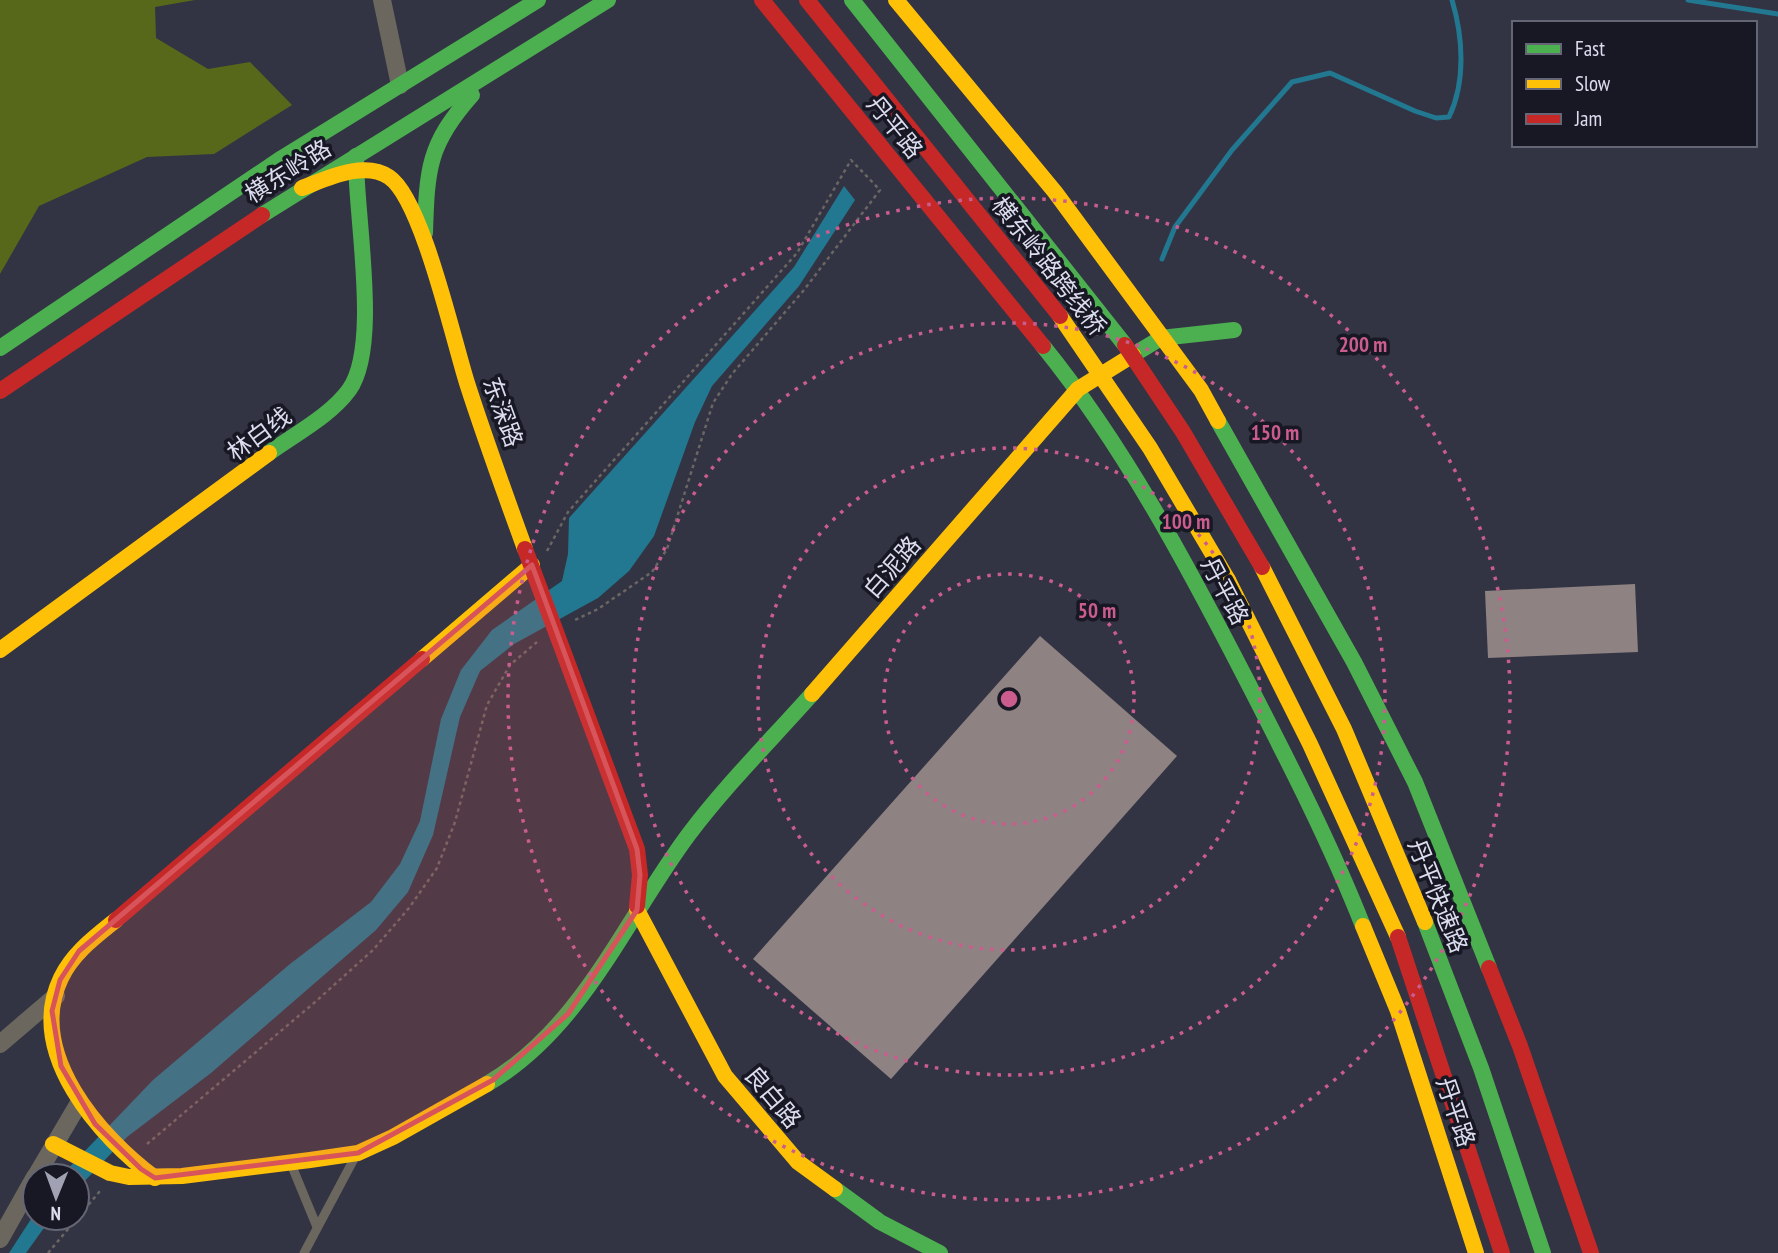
<svg xmlns="http://www.w3.org/2000/svg" width="1778" height="1253" font-family="'PT Sans Narrow','Noto Sans SC',sans-serif">
	<style>
		.forest { fill: #58681a }
		.water { fill: #217890 }
		.lines { fill: none; stroke-linecap: round; stroke-linejoin: round }
		.stream { stroke: #217890; stroke-width: 5 }
		.building { fill: #8e8282 }
		.path { stroke: #6a6663; stroke-width: 2.5; stroke-dasharray: 3.5 3.5; stroke-linecap: butt }
		.lane { stroke: #6c675e; stroke-width: 9 }
		.street { stroke: #6c675e; stroke-width: 18 }
		.fast { stroke: #4caf50; stroke-width: 16 }
		.slow { stroke: #ffc107; stroke-width: 16 }
		.jam { stroke: #c62828; stroke-width: 16 }
		.fast-bridge { stroke: #4caf50; stroke-width: 16 }
		.slow-bridge { stroke: #ffc107; stroke-width: 16 }
		.jam-bridge { stroke: #c62828; stroke-width: 16 }
		.marked { fill: #d7555a; fill-opacity: 0.2; stroke: #d7555a; stroke-width: 5; stroke-linejoin: round }
		.ring { fill: none; stroke: #cb5d8e; stroke-width: 3.5; stroke-dasharray: 3.5 7 }
		.labels { text-anchor: middle; dominant-baseline: central; stroke-width: 7; stroke-linejoin: round; paint-order: stroke }
		.street-label { font-size: 24px; fill: #dbdcee; stroke: #171824 }
		.centre { fill: #cb5d8e; stroke: #171824; stroke-width: 3.5 }
		.ring-label { font-size: 21px; text-anchor: middle; font-weight: bold; fill: #cb5d8e; stroke: #171824; stroke-width: 7; stroke-linejoin: round; paint-order: stroke }
	</style>
	<rect width="100%" height="100%" fill="#333443"/>
	<polygon class="forest" points="0,0 195,0 155,7 156,38 208,69 250,62 292,105 214,154 147,157 39,206 0,274"/>
	<g class="water">
		<polygon points="844,186 855,200 799,286 712,386 695,422 654,536 629,571 598,598 514,644 480,671 460,717 433,835 408,892 376,930 211,1073 127,1137 77,1189 77,1176 61,1176 153,1080 290,964 371,902 400,864 420,821 441,719 461,670 492,630 562,581 568,554 569,518 794,267"/>
		<polygon points="35,1213 35,1218 51,1218 26,1253 9,1253"/>
	</g>
	<g class="lines">
		<g class="stream">
			<polyline points="1688,0 1778,14"/>
			<path d="M1162 259 1175 227 1232 150 1292 82 1330 73 1415 111 1436 118 1449 117C1466 81 1463 37 1452 0"/>
		</g>
	</g>
	<g class="building">
		<polygon points="1635,584 1638,652 1488,658 1485,591"/>
		<polygon points="1040,636 1177,756 891,1079 753,959"/>
	</g>
	<g class="lines">
		<g class="path">
			<polyline points="547,551 568,512 797,253 851,160 880,190 804,290 732,374 713,403 667,549 652,572 598,609 573,621"/>
			<polyline points="147,1144 314,1003 373,950 409,908 437,868 455,822 487,705 510,665 537,642"/>
			<polyline points="48,1253 100,1191"/>
		</g>
		<g class="lane">
			<polyline points="291,1164 317,1227"/>
			<polyline points="304,1253 355,1157"/>
		</g>
		<g class="street">
			<polyline points="382,0 400,85"/>
			<polyline points="0,1044 56,996"/>
			<polyline points="36,1176 79,1103"/>
			<polyline points="0,1239 35,1177"/>
		</g>
		<g class="fast">
			<polyline points="262,215 608,0"/>
			<path d="M425 233C427 169 428 144 472 95"/>
			<path d="M1043 346C1124 446 1186 563 1245 677 1287 759 1329 840 1363 926"/>
			<polyline points="0,348 282,158 538,0"/>
			<polyline points="1133,355 1161,338 1234,330"/>
			<polyline points="1218,421 1354,662 1415,782 1489,968"/>
			<path d="M269 453C295 434 330 416 349 390 381 346 355 213 356 156"/>
			<polyline points="1425,922 1481,1068 1543,1253"/>
			<path d="M487 1084C582 1029 626 918 689 834 726 785 771 740 812 694"/>
			<polyline points="835,1189 880,1222 940,1253"/>
		</g>
		<g class="slow">
			<polyline points="896,0 1055,192 1201,390 1218,421"/>
			<path d="M302 188C326 179 364 160 389 177 422 199 453 339 467 383 485 439 505 494 525 549"/>
			<polyline points="1262,567 1344,729 1425,922"/>
			<polyline points="1228,580 1310,744 1398,937"/>
			<polyline points="0,650 269,453"/>
			<polyline points="422,659 532,565"/>
			<polyline points="812,694 1078,389 1133,355"/>
			<polyline points="637,910 725,1076 798,1162 835,1189"/>
			<path d="M116 920C95 937 73 953 61 978 25 1053 100 1137 155 1178"/>
			<polyline points="1363,926 1398,1011 1476,1253"/>
			<polyline points="53,1144 110,1173 129,1177 182,1176 310,1160 358,1153 393,1137 487,1084"/>
		</g>
		<g class="jam">
			<polyline points="762,0 1043,346"/>
			<polyline points="0,391 262,215"/>
			<polyline points="525,549 637,849 640,875 637,906"/>
			<polyline points="116,920 422,659"/>
			<polyline points="1398,937 1502,1253"/>
			<polyline points="1489,968 1520,1046 1591,1253"/>
		</g>
		<polyline class="fast-bridge" points="852,0 1125,345"/>
		<polyline class="slow-bridge" points="1060,316 1150,448 1228,580"/>
		<g class="jam-bridge">
			<polyline points="807,0 1060,316"/>
			<polyline points="1125,345 1183,432 1262,567"/>
		</g>
	</g>
	<path class="marked" d="M532 565 637 849 640 875 637 910 568 1014 493 1080 358 1153 155 1178 141 1169 95 1124 61 1066 52 1011 60 980 79 951Z"/>
	<g class="ring">
		<circle cx="1009" cy="699" r="125"/>
		<circle cx="1009" cy="699" r="251"/>
		<circle cx="1009" cy="699" r="376"/>
		<circle cx="1009" cy="699" r="501"/>
	</g>
	<g class="labels">
		<g class="street-label">
			<text transform="translate(895 127) rotate(51)">丹平路</text>
			<text transform="translate(288 171) rotate(-32)">横东岭路</text>
			<text transform="translate(1049 266) rotate(52)">横东岭路跨线桥</text>
			<text transform="translate(503 412) rotate(70)">东深路</text>
			<text transform="translate(259 434) rotate(-36)">林白线</text>
			<text transform="translate(892 567) rotate(-49)">白泥路</text>
			<text transform="translate(1225 591) rotate(62)">丹平路</text>
			<text transform="translate(1438 896) rotate(68)">丹平快速路</text>
			<text transform="translate(773 1097) rotate(50)">良白路</text>
			<text transform="translate(1456 1112) rotate(71)">丹平路</text>
		</g>
	</g>
	<circle cx="1009" cy="699" r="10" class="centre"/>
	<g class="ring-label">
		<text x="1363" y="352">200 m</text>
		<text x="1275" y="440">150 m</text>
		<text x="1186" y="529">100 m</text>
		<text x="1097" y="618">50 m</text>
	</g>
	<rect x="1512" y="21" width="245" height="126" fill="#171824" stroke="#656675" stroke-width="2"/>
	<rect x="1526" y="44" width="35" height="10" fill="#4caf50" stroke="#656675" stroke-width="2"/>
	<text x="1575" y="56" font-size="21" fill="#dbdcee">Fast</text>
	<rect x="1526" y="79" width="35" height="10" fill="#ffc107" stroke="#656675" stroke-width="2"/>
	<text x="1575" y="91" font-size="21" fill="#dbdcee">Slow</text>
	<rect x="1526" y="114" width="35" height="10" fill="#c62828" stroke="#656675" stroke-width="2"/>
	<text x="1575" y="126" font-size="21" fill="#dbdcee">Jam</text>
	<g transform="translate(56 1197) rotate(181)"><circle r="33" fill="#171824" stroke="#656675" stroke-width="2"/>
	<path d="M0-5L12 26L0 18L-12 26Z" fill="#a0a1b2"/>
	<text y="-10" font-size="19" font-weight="bold" text-anchor="middle" fill="#dbdcee">N</text>
	</g>
</svg>
